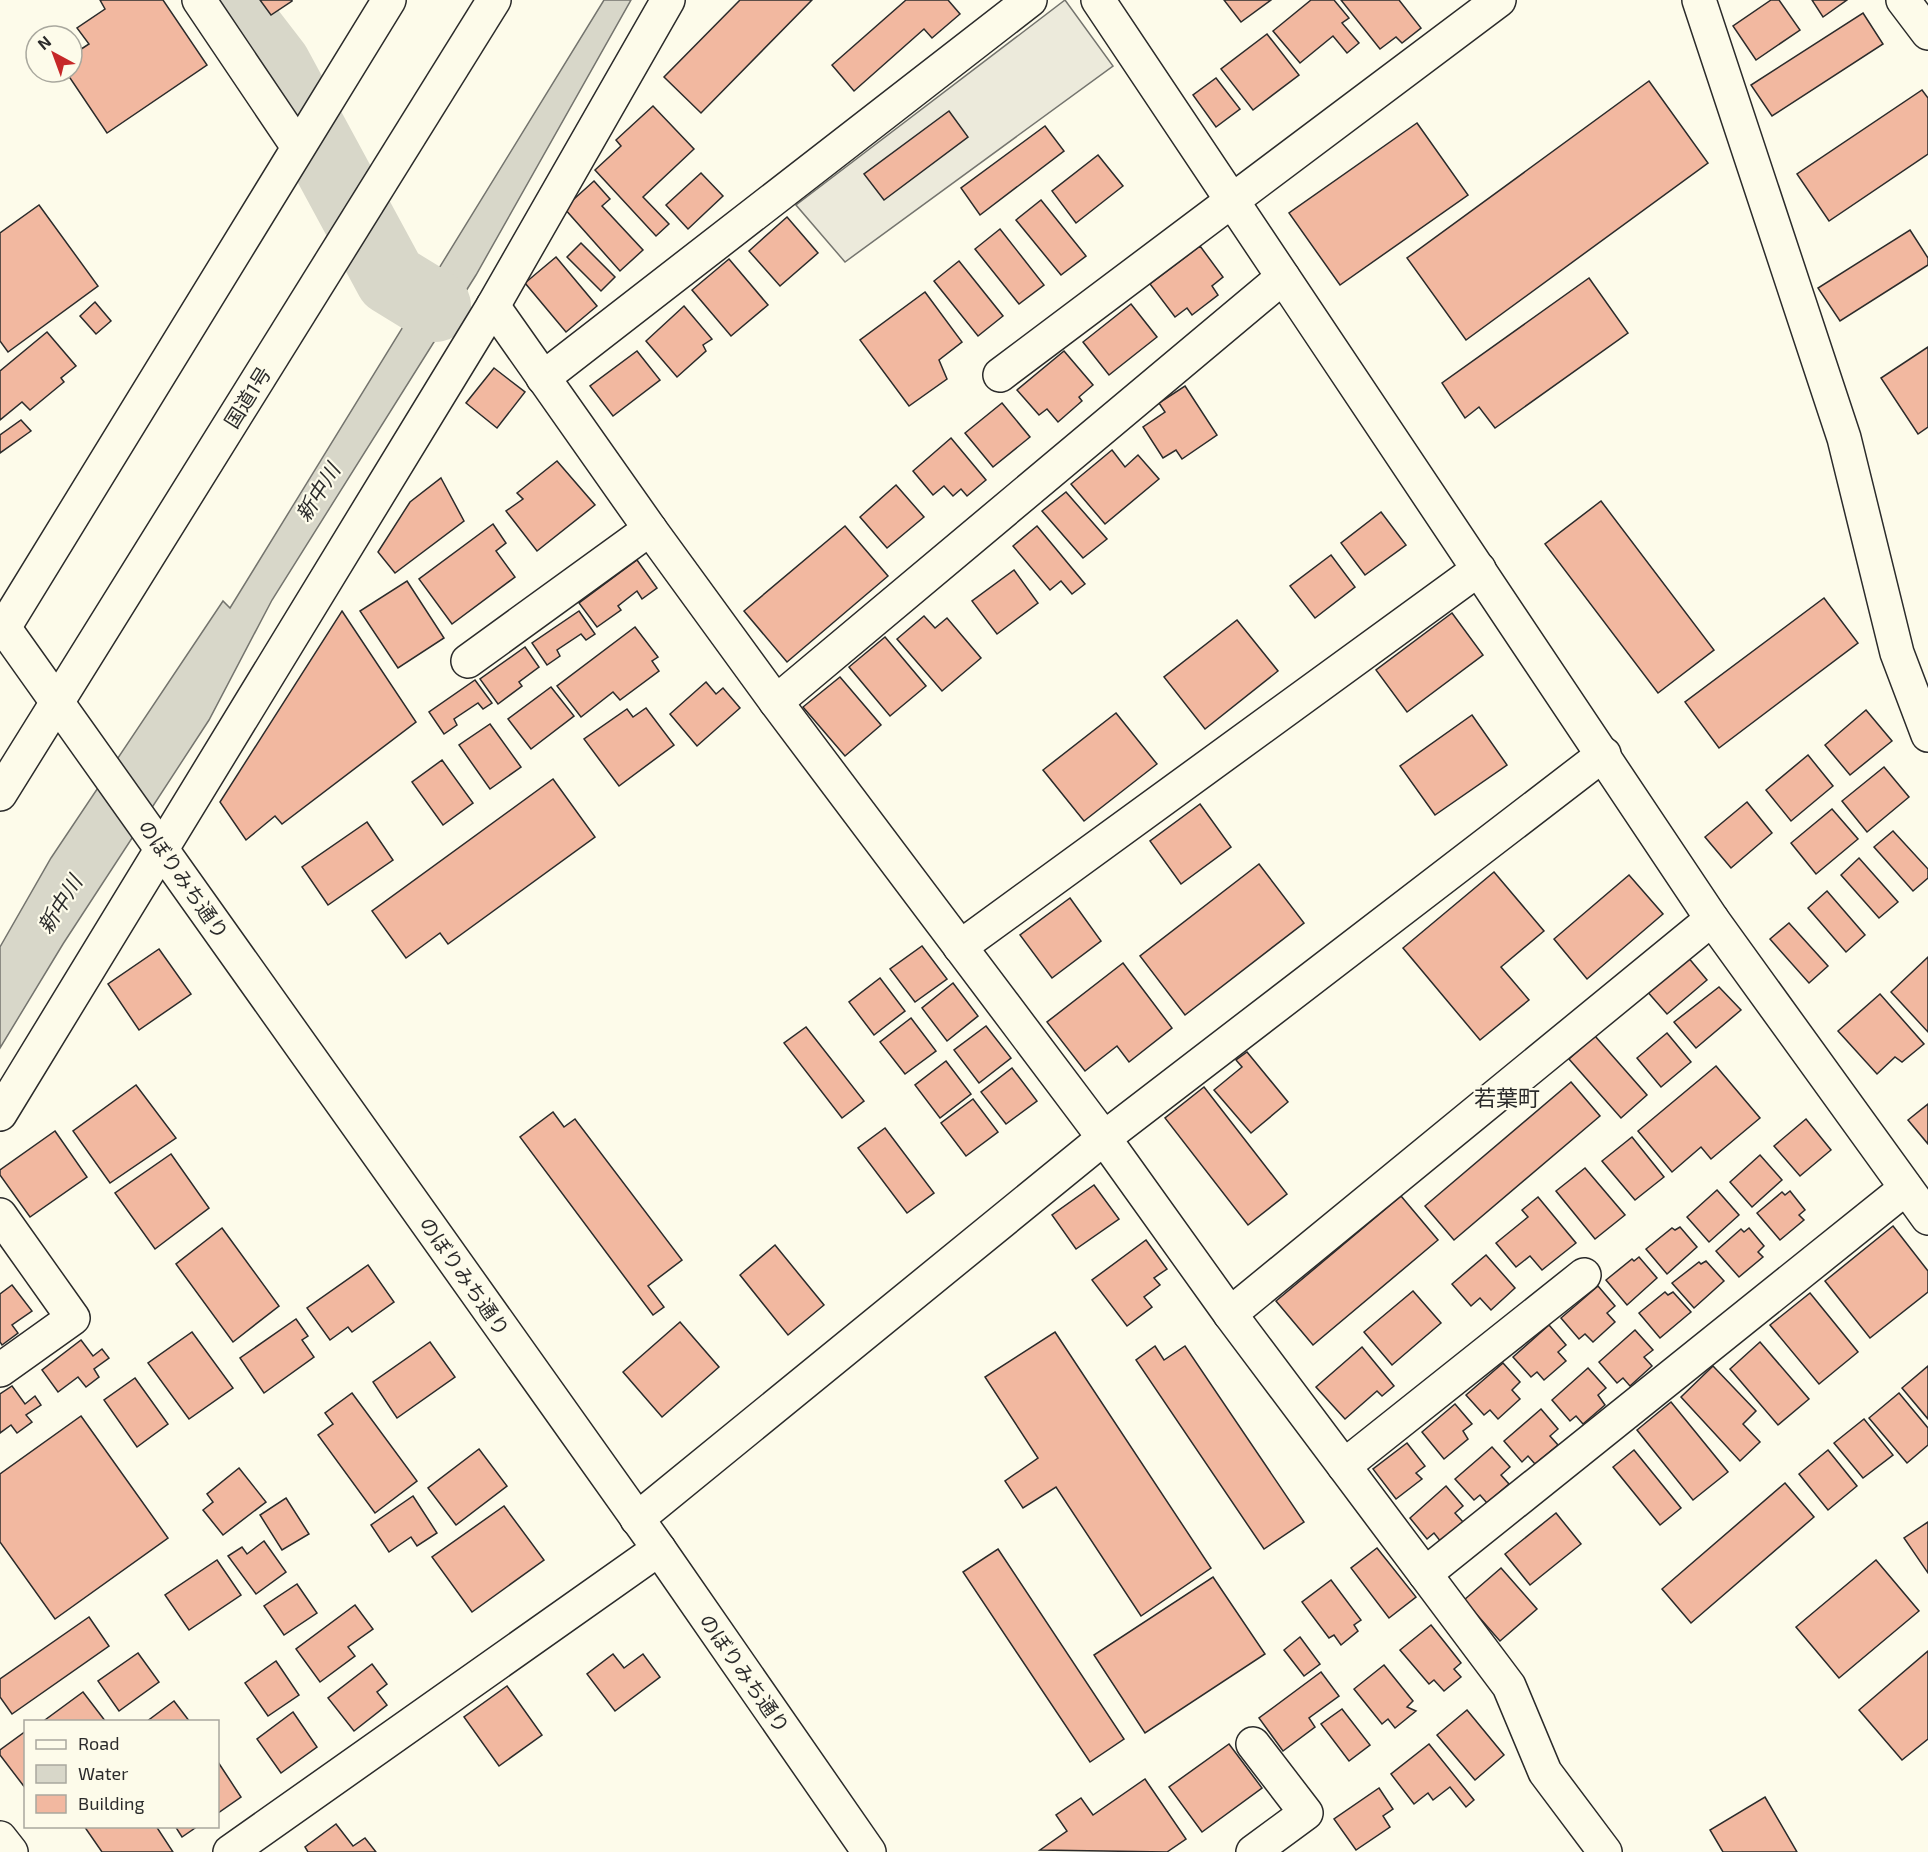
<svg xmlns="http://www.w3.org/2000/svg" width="1928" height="1852" font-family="'Exo 2','Noto Sans JP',sans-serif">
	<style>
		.parking { fill: #eceadb; stroke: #74746e; stroke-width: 1.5 }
		.water { fill: #d8d7c9; stroke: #74746e; stroke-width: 1.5 }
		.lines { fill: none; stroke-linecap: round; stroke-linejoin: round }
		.river { stroke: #d8d7c9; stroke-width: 72 }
		.building { fill: #f2b8a0; stroke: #2b2b2b; stroke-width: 1.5 }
		.minor-casing { stroke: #2b2b2b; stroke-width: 36 }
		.tertiary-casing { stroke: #2b2b2b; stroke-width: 36 }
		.trunk-casing { stroke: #2b2b2b; stroke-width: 36 }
		.minor { stroke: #fdfbea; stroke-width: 33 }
		.tertiary { stroke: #fdfbea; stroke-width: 33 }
		.trunk { stroke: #fdfbea; stroke-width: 33 }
		.labels { text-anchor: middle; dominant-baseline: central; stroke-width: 4.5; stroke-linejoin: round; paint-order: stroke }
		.street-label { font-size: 20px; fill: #2b2b2b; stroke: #fdfbea }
		.water-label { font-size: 21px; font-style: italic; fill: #2b2b2b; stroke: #fdfbea }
		.quarter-label { font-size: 22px; fill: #2b2b2b; stroke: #fdfbea }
	</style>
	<rect width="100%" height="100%" fill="#fdfbea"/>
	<polygon class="parking" points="1065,0 1113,66 845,262 796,205"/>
	<polygon class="water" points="604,0 631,0 476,275 272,600 209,720 63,944 0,1048 0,947 51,858 223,601 230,608"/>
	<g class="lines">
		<polyline class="river" points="225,0 275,65 391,279 435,306"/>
	</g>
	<g class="building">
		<polygon points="100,0 163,0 207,65 107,133 66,72 72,72 72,55 89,44 77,28 105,9"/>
		<polygon points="260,0 292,0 292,1 271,15"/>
		<polygon points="740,0 812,0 701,113 664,77"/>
		<polygon points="906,0 948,0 960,14 932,38 924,29 854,91 832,65"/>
		<polygon points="1224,0 1271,0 1241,22"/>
		<polygon points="1311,0 1334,0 1349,18 1342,23 1359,43 1347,53 1333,36 1300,63 1273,31"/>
		<polygon points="1341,0 1399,0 1421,28 1402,43 1396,37 1380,49"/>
		<polygon points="1771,0 1779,0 1800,30 1756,60 1733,26"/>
		<polygon points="1812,0 1847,0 1823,17"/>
		<polygon points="1863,13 1883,44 1772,116 1751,85"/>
		<polygon points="1267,34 1299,75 1253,110 1221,69"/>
		<polygon points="1216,78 1240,109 1216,127 1193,95"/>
		<polygon points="1649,81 1708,163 1466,340 1407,258"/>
		<polygon points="1922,90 1928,98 1928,154 1829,221 1797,174"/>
		<polygon points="653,106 694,149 643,197 669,224 656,236 595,170 621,146 616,140"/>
		<polygon points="949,111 968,137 884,200 864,174"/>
		<polygon points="1417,123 1468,195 1340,285 1289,213"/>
		<polygon points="1045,126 1064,151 980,215 961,188"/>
		<polygon points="1098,155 1123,186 1076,223 1052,191"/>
		<polygon points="701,173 723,196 688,229 666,205"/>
		<polygon points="594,181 610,199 602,206 643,250 620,271 564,208"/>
		<polygon points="1041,200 1086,256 1061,275 1016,220"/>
		<polygon points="39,205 98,286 8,352 0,341 0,233"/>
		<polygon points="787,217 818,253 780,286 749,251"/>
		<polygon points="1000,229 1044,285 1019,304 975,249"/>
		<polygon points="1910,230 1928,258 1928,265 1840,321 1818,288"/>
		<polygon points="581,243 615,277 601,291 567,257"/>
		<polygon points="1200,246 1223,277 1212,286 1218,295 1192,315 1187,308 1175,317 1150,284"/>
		<polygon points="556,257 597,306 566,332 525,283"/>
		<polygon points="729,259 768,305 731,336 692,290"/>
		<polygon points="959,261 1003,316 978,336 934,281"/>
		<polygon points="1589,278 1628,333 1495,428 1479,407 1465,418 1442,383"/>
		<polygon points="925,292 962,342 939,360 947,379 909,406 860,340"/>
		<polygon points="95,302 111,321 96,334 80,316"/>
		<polygon points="1131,304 1157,337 1109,375 1083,342"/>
		<polygon points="684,306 712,339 703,345 706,351 677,377 646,341"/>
		<polygon points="47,332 76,366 61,378 64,382 30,410 22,402 0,420 0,371"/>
		<polygon points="1928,347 1928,427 1918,434 1881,378"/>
		<polygon points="637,351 660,380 613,416 590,386"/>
		<polygon points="1064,351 1093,385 1079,397 1082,401 1058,422 1047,409 1039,415 1017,390"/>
		<polygon points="494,368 525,392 497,428 466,403"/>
		<polygon points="1185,386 1217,435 1182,459 1176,450 1163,458 1143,427 1165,412 1159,403"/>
		<polygon points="1002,403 1030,437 993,467 965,433"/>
		<polygon points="21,420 31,431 0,453 0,435"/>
		<polygon points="951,438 986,480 967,496 961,489 953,496 944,486 933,495 913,471"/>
		<polygon points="1112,450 1125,467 1138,455 1159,479 1105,524 1071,484"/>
		<polygon points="557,461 595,505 537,551 506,511 523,499 517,493"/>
		<polygon points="441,478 464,521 395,573 378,552 410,502"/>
		<polygon points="896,485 924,517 887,548 860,517"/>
		<polygon points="1066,492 1107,539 1083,558 1042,511"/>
		<polygon points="1601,501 1714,650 1658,693 1545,544"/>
		<polygon points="1381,512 1406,545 1365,575 1341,543"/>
		<polygon points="493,524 506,543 496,551 515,577 452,624 419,579"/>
		<polygon points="845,526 888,576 787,662 744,611"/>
		<polygon points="1037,526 1085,584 1072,594 1061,581 1050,590 1013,546"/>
		<polygon points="1331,555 1355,587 1315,618 1290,586"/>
		<polygon points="637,560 657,588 642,599 637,591 618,606 621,610 597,627 579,603"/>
		<polygon points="1014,570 1038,603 997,634 972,601"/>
		<polygon points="407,581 444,638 398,668 360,611"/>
		<polygon points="1824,598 1858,643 1719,748 1685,702"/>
		<polygon points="342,611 416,722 282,824 275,816 246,840 220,802"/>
		<polygon points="579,611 595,634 586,640 581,634 557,650 560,656 547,665 532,643"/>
		<polygon points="1452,613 1483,655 1407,712 1376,670"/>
		<polygon points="924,616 935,628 947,618 981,658 942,691 897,639"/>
		<polygon points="1237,620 1278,671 1205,729 1164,677"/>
		<polygon points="635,627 658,657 652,661 659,671 620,700 613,692 581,717 557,686"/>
		<polygon points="885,637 926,686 890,716 849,667"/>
		<polygon points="525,647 539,667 519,682 522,686 498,704 480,679"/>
		<polygon points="840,677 881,725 845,756 803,707"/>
		<polygon points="475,680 492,703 483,709 478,703 454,719 457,725 444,734 429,712"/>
		<polygon points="706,682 716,694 723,688 740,708 697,746 670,714"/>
		<polygon points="551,687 574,716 531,749 508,719"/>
		<polygon points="646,708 674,745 619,786 584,739 627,709 633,717"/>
		<polygon points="1866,710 1892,741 1850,775 1825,745"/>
		<polygon points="1116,713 1157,764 1084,821 1043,770"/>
		<polygon points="1472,715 1507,765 1435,815 1400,766"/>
		<polygon points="490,724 521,767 490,789 459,745"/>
		<polygon points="1808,755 1833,786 1791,821 1766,790"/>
		<polygon points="442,760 473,803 443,825 412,782"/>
		<polygon points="1884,767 1909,797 1867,832 1842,801"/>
		<polygon points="553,779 595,837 448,944 440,933 406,958 372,911"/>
		<polygon points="1747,802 1772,833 1731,868 1705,837"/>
		<polygon points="1200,804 1231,847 1181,884 1150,841"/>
		<polygon points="1832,809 1858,839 1816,874 1791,843"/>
		<polygon points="367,822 393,860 328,905 302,867"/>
		<polygon points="1893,831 1928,869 1928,878 1913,891 1874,847"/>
		<polygon points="1859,858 1898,902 1879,918 1841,875"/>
		<polygon points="1259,864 1304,923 1185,1015 1140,956"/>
		<polygon points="1494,872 1544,931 1501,967 1529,1000 1480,1040 1403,948"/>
		<polygon points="1629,875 1663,914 1587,979 1554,939"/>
		<polygon points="1827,891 1865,935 1846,952 1808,908"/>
		<polygon points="1070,898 1101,941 1052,978 1020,935"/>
		<polygon points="1789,923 1828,966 1809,983 1770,939"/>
		<polygon points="922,946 947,979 915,1002 890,969"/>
		<polygon points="159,949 191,994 139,1030 108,984"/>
		<polygon points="1687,956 1707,980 1667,1014 1646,990"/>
		<polygon points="1928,957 1928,1032 1891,992"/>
		<polygon points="1123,963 1172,1028 1129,1062 1117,1046 1085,1071 1047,1022"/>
		<polygon points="880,978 905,1011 874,1035 849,1002"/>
		<polygon points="953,983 978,1016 947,1041 922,1008"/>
		<polygon points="1719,987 1741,1010 1696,1048 1674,1022"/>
		<polygon points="1880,994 1924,1044 1902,1062 1895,1057 1877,1074 1838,1031"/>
		<polygon points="911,1018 936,1051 905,1074 880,1042"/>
		<polygon points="986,1026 1011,1058 979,1083 954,1050"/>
		<polygon points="806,1027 864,1101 842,1118 784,1043"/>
		<polygon points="1667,1033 1691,1062 1661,1087 1637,1058"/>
		<polygon points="1595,1036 1647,1095 1621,1118 1569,1059"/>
		<polygon points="1247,1052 1288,1102 1251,1133 1214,1090 1242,1067 1236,1060"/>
		<polygon points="946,1061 971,1094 940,1118 915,1085"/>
		<polygon points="1716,1066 1760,1118 1711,1159 1701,1147 1672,1172 1638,1131"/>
		<polygon points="1012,1068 1037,1101 1006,1124 981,1092"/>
		<polygon points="1571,1082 1600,1116 1454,1240 1425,1206"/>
		<polygon points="136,1085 176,1138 110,1183 73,1131"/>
		<polygon points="1204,1087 1287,1194 1248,1225 1165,1118"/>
		<polygon points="973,1099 998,1132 966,1156 941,1123"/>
		<polygon points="1928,1104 1928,1144 1908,1120"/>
		<polygon points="553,1112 564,1127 575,1119 682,1260 648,1286 664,1307 653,1315 520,1137"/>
		<polygon points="1806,1119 1831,1150 1800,1176 1774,1146"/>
		<polygon points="885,1128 934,1193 907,1213 858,1148"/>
		<polygon points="55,1131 87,1177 30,1217 0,1175 0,1170"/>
		<polygon points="1632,1137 1664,1177 1635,1200 1602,1161"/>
		<polygon points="171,1154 209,1208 155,1249 115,1193"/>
		<polygon points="1760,1155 1782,1180 1752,1207 1730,1182"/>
		<polygon points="1585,1168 1625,1215 1595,1239 1556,1191"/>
		<polygon points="1094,1185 1119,1219 1076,1249 1052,1215"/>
		<polygon points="1717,1190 1739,1215 1709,1242 1687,1217"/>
		<polygon points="1790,1191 1805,1210 1799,1215 1804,1220 1780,1240 1757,1213 1782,1192 1785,1195"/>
		<polygon points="1401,1196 1438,1240 1313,1345 1276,1301"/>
		<polygon points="1538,1197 1576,1243 1542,1270 1530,1256 1516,1267 1496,1243 1528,1217 1522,1210"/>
		<polygon points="1893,1226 1928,1271 1928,1292 1870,1338 1825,1281"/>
		<polygon points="1680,1227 1697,1247 1667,1274 1646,1249 1672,1228 1675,1230"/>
		<polygon points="222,1228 279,1306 233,1342 176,1264"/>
		<polygon points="1749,1228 1764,1246 1758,1252 1763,1257 1739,1277 1716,1251 1741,1229 1744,1232"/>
		<polygon points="1146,1240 1167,1269 1154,1278 1160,1285 1144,1297 1152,1307 1127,1326 1092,1280"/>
		<polygon points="775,1245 824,1305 788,1335 740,1275"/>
		<polygon points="1486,1255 1515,1288 1491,1310 1480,1298 1471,1306 1452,1284"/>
		<polygon points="1639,1257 1657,1278 1627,1305 1606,1280 1632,1259 1634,1261"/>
		<polygon points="1706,1261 1724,1281 1694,1308 1672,1283 1699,1262 1701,1264"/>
		<polygon points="368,1265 394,1302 352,1332 348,1327 330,1340 307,1308"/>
		<polygon points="12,1285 32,1311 12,1325 18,1333 2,1345 0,1342 0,1294"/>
		<polygon points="1598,1286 1615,1306 1607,1313 1615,1322 1593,1342 1585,1334 1579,1339 1561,1318"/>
		<polygon points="1413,1291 1441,1323 1392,1365 1364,1332"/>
		<polygon points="1665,1292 1668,1295 1673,1292 1691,1312 1660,1338 1639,1313"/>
		<polygon points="1810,1293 1858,1352 1819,1384 1770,1325"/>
		<polygon points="296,1319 308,1336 302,1340 314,1357 264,1393 240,1358"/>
		<polygon points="680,1322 719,1367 662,1417 623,1372"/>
		<polygon points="1549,1325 1566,1345 1558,1352 1566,1361 1544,1380 1537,1372 1531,1377 1513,1357"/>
		<polygon points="1635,1330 1653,1350 1644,1357 1652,1366 1630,1386 1623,1378 1617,1383 1599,1362"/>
		<polygon points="192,1332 233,1388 189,1419 148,1363"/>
		<polygon points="1055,1332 1211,1568 1141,1616 1056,1487 1023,1508 1005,1481 1038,1458 985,1377"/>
		<polygon points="81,1340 93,1356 102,1349 109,1358 94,1369 99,1377 86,1387 78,1377 58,1392 42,1370"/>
		<polygon points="430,1342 455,1377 397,1418 373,1382"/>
		<polygon points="1760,1342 1809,1399 1778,1425 1730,1369"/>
		<polygon points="1155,1346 1164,1360 1185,1346 1304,1522 1264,1549 1136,1360"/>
		<polygon points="1362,1347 1394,1386 1382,1396 1377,1391 1345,1419 1316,1387"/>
		<polygon points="1503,1363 1520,1382 1512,1390 1520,1399 1498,1419 1490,1410 1484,1415 1466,1395"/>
		<polygon points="1713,1366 1756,1411 1743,1424 1760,1442 1740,1461 1681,1397"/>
		<polygon points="1928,1366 1928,1419 1902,1388"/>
		<polygon points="1588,1368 1606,1388 1598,1395 1605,1405 1583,1424 1576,1416 1570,1421 1552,1400"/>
		<polygon points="135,1378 168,1424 137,1447 104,1400"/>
		<polygon points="12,1386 25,1404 35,1396 41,1405 26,1415 32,1422 17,1433 11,1425 0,1433 0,1394"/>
		<polygon points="352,1393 417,1481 375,1513 318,1435 333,1424 325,1413"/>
		<polygon points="1899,1393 1928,1428 1928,1445 1907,1463 1869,1418"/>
		<polygon points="1671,1402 1728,1472 1693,1500 1637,1430"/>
		<polygon points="1455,1404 1472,1424 1463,1431 1468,1439 1444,1459 1422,1432"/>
		<polygon points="1541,1409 1558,1429 1550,1436 1558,1445 1535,1464 1528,1456 1522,1462 1504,1441"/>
		<polygon points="81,1416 168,1538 55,1619 0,1542 0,1474"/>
		<polygon points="1864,1419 1893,1455 1863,1478 1834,1443"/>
		<polygon points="1407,1443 1425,1466 1416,1473 1422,1479 1396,1499 1373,1469"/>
		<polygon points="1492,1447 1510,1467 1501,1475 1509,1484 1487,1503 1480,1495 1474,1500 1455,1479"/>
		<polygon points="479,1449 507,1486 456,1525 428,1488"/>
		<polygon points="1634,1450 1681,1508 1660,1525 1613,1467"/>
		<polygon points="1828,1450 1857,1486 1828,1510 1799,1474"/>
		<polygon points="239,1468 266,1502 223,1535 203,1510 213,1502 207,1494"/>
		<polygon points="1785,1483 1814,1517 1691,1623 1662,1589"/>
		<polygon points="1446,1486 1463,1506 1455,1513 1463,1522 1441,1542 1434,1533 1427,1539 1410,1518"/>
		<polygon points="413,1496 437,1533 417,1546 411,1537 389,1552 371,1525"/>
		<polygon points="286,1498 309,1534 282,1550 260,1515"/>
		<polygon points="504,1506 544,1560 472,1612 432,1557"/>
		<polygon points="1556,1513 1581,1544 1530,1585 1505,1554"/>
		<polygon points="1928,1522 1928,1573 1904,1538"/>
		<polygon points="264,1541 286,1572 256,1594 228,1556 242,1547 247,1554"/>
		<polygon points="1377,1548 1416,1597 1389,1618 1351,1568"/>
		<polygon points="998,1549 1124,1739 1090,1762 963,1572"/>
		<polygon points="217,1560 241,1595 189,1630 165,1595"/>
		<polygon points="1876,1560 1919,1611 1839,1678 1796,1627"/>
		<polygon points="1501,1568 1537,1609 1500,1641 1464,1600"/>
		<polygon points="1213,1577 1265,1654 1145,1733 1094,1655"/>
		<polygon points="1331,1580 1361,1620 1354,1625 1358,1631 1341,1645 1334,1635 1329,1638 1302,1602"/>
		<polygon points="297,1584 317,1613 284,1635 264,1606"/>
		<polygon points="355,1605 373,1629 348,1647 355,1656 320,1682 296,1649"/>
		<polygon points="89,1617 109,1646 12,1714 0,1697 0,1679"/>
		<polygon points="1431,1625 1461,1663 1454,1669 1461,1677 1444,1691 1434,1680 1429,1684 1400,1650"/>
		<polygon points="1300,1637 1320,1664 1304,1676 1284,1650"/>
		<polygon points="1928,1651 1928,1739 1902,1760 1859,1710"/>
		<polygon points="138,1653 159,1682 119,1711 98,1681"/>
		<polygon points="613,1654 624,1668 643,1654 660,1677 615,1711 587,1674"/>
		<polygon points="276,1661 299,1695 268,1716 245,1683"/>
		<polygon points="372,1664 387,1684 377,1692 387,1705 354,1731 328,1698"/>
		<polygon points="1384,1665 1413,1701 1407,1707 1416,1711 1395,1728 1388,1719 1382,1724 1354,1689"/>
		<polygon points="1321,1672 1339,1696 1309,1718 1315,1727 1283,1751 1259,1718"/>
		<polygon points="507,1686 542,1735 499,1766 464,1717"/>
		<polygon points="83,1692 106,1722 46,1722 45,1720"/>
		<polygon points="174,1701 190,1722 146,1722"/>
		<polygon points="1342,1709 1370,1745 1349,1761 1321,1724"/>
		<polygon points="1467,1710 1504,1755 1475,1780 1437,1735"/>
		<polygon points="293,1712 317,1747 281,1773 257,1739"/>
		<polygon points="26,1731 26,1789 0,1755 0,1750"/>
		<polygon points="1229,1744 1262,1788 1202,1832 1169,1787"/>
		<polygon points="1429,1744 1474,1800 1466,1807 1450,1787 1433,1800 1428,1793 1414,1804 1391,1774"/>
		<polygon points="218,1762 241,1797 218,1813"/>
		<polygon points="1145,1779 1186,1839 1167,1852 1040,1850 1067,1831 1056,1815 1081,1798 1093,1815"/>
		<polygon points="1379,1788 1393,1809 1383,1816 1390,1827 1356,1850 1334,1819"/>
		<polygon points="1765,1797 1797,1852 1723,1852 1710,1830"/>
		<polygon points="336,1824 353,1846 365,1838 376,1852 308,1852 305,1847"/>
		<polygon points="84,1826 156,1826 173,1852 102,1852"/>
		<polygon points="175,1826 198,1826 182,1837"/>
	</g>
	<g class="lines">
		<defs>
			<g id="minor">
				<polyline points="199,0 298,147"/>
				<polyline points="1699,0 1844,438 1897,653 1928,735"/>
				<polyline points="1903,0 1928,33"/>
				<polyline points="493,306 650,529 776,702 1104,1138 1230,1314 1509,1686 1545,1772 1605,1852"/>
				<polyline points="1000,375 1499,0"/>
				<polyline points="543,378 1030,0"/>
				<polyline points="468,661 650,529"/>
				<polyline points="776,702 1283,277"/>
				<polyline points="960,947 1479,569"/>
				<polyline points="0,1114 493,306 668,0"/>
				<polyline points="0,1215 73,1318 0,1370"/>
				<polyline points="1230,1314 1712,919"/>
				<polyline points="1344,1466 1584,1275"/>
				<polyline points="637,1519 1104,1138 1604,754"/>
				<polyline points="1425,1574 1906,1188"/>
				<polyline points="1253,1744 1306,1813 1253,1852"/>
				<polyline points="230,1852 659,1549"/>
			</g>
			<g id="tertiary">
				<polyline points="1098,0 1712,919 1928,1218"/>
				<polyline points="0,622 659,1549 869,1852"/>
				<polyline points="0,1838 11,1852"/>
			</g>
			<g id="trunk">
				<polyline points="0,634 389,0"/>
				<polyline points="0,794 494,0"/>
			</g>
		</defs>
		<use href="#minor" class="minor-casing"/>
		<use href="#tertiary" class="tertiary-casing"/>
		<use href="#trunk" class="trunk-casing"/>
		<use href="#minor" class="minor"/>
		<use href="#tertiary" class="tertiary"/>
		<use href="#trunk" class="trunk"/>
	</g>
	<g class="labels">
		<g class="street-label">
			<text transform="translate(247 397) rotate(-58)">国道1号</text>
			<text transform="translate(184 879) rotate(55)">のぼりみち通り</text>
			<text transform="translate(465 1276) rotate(55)">のぼりみち通り</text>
			<text transform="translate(745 1673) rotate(55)">のぼりみち通り</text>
		</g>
		<g class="water-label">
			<text transform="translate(317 492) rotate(-58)">新中川</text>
			<text transform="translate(59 904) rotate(-58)">新中川</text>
		</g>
		<g class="quarter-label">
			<text x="1507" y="1097">若葉町</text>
		</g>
	</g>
	<rect x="24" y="1720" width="195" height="108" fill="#fdfbea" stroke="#a9a89e" stroke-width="1.5"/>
	<rect x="36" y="1740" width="30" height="9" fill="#fdfbea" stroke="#a9a89e" stroke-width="1.5"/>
	<text x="78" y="1750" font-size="18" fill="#2b2b2b">Road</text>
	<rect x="36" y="1765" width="30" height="18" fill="#d8d7c9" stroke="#a9a89e" stroke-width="1.5"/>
	<text x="78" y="1780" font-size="18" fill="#2b2b2b">Water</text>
	<rect x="36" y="1795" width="30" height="18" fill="#f2b8a0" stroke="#a9a89e" stroke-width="1.5"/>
	<text x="78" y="1810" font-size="18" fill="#2b2b2b">Building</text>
	<g transform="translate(54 54) rotate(319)"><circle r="28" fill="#fdfbea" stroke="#a9a89e" stroke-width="1.5"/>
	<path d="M0-4.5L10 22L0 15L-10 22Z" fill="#c62828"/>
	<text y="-9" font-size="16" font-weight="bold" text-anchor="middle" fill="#2b2b2b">N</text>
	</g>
</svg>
